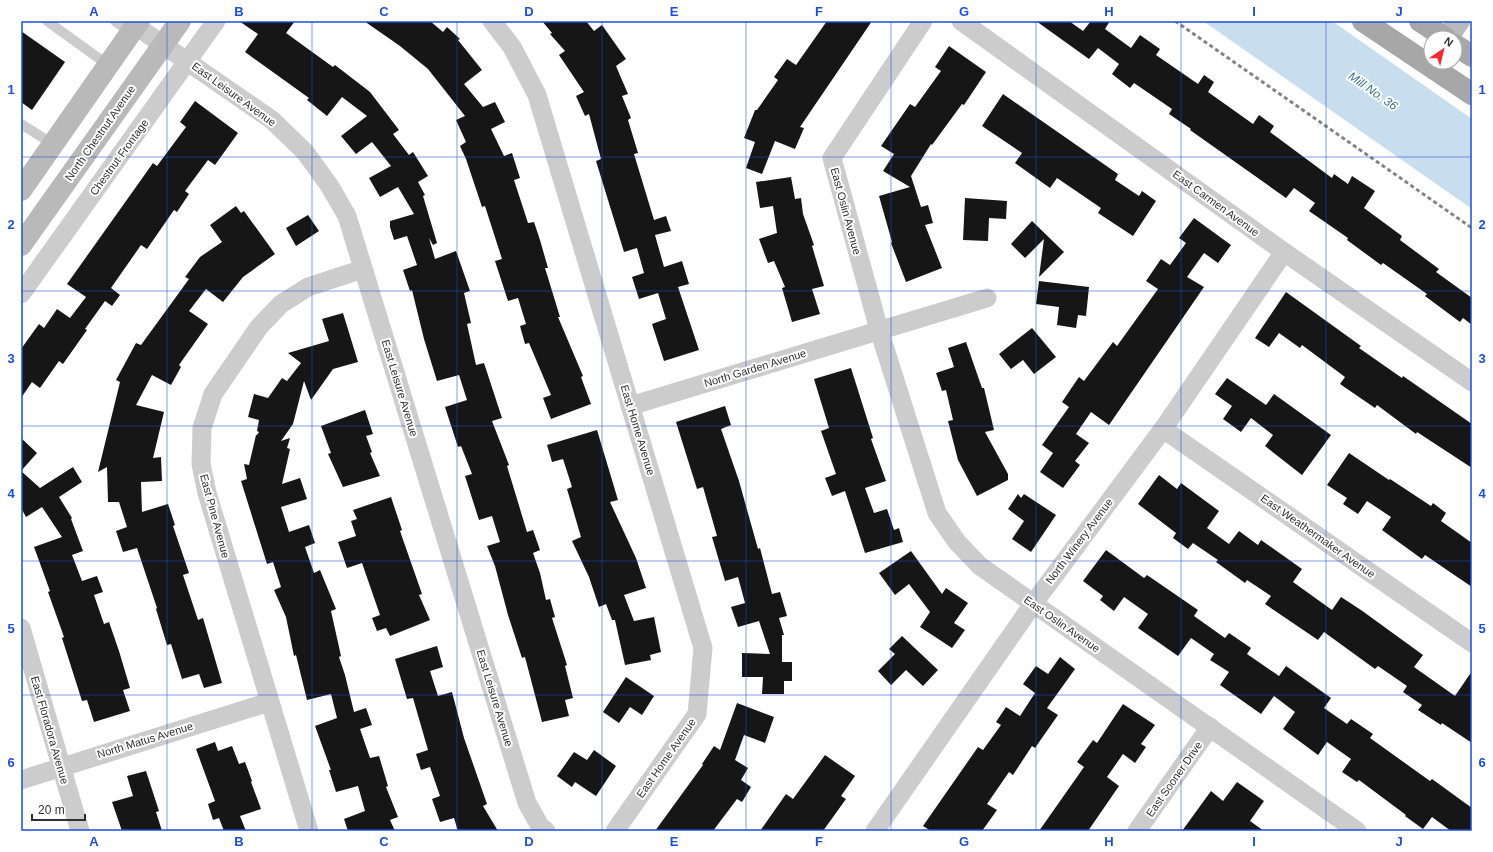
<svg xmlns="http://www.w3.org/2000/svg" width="1493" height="852" font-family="Helvetica,sans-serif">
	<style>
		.water { fill: #c8deee }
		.building { fill: #161616 }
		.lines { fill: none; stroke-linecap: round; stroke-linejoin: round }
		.lane { stroke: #ccc; stroke-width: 10 }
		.street { stroke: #ccc; stroke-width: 19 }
		.secondary { stroke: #b9b9b9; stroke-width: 22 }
		.primary { stroke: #a7a7a7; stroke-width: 22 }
		.rail { stroke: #848484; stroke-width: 3; stroke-dasharray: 4 3; stroke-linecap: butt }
		.grid { fill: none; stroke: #1d4ed8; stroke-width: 1; stroke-opacity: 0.55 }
		.labels { text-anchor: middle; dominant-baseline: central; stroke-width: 4; stroke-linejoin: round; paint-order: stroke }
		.street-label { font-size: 11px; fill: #2f2f2f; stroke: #fff }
		.water-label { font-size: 12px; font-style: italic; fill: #396e96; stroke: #fff }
		.neatline { fill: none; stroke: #1d4ed8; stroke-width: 1.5 }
		.grid-label { font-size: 13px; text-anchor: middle; font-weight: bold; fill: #1d4ed8 }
	</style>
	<rect width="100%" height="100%" fill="#fff"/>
	<polygon class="water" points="1203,21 1332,21 1472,119 1472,209"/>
	<g class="building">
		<polygon points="239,21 295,21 286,33 333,67 335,65 370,92 399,130 393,134 409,155 413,152 428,176 418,182 425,195 423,196 437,243 433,245 429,238 435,259 456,251 470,291 464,293 471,323 467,324 476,365 484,363 502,418 492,421 509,465 507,466 527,532 533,530 540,550 533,553 540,573 546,600 550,599 555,617 552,618 567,665 565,666 573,698 565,700 569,716 542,722 525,657 522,658 508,615 495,566 487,546 500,542 492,516 479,520 465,476 472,474 461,446 458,447 445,407 467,400 459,375 437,381 424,339 412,290 410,291 403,270 417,265 407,236 394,240 390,227 390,221 414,214 398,187 380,197 369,178 391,166 372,142 356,154 341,136 367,116 342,97 327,116 307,100 309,98 245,52 258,34"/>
		<polygon points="364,21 430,21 443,32 447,27 460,39 458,40 482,70 464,84 483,107 495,102 505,122 491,129 504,156 512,153 520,178 514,180 528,223 534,222 540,240 548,268 545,268 560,317 558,317 583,376 581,377 591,404 551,419 543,398 551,395 529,343 525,344 520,326 526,324 518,298 508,301 495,261 502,259 485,206 482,207 466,159 460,146 466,142 456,120 465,116 428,69 400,46"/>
		<polygon points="542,21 586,21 594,31 602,25 626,59 616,66 628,94 622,96 631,118 628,120 638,153 634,154 654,220 666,216 671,231 655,235 664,267 682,261 689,284 678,287 699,350 664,361 652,324 666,319 658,293 639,299 632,277 644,273 637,248 624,252 596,161 601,159 589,114 585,116 576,96 584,92 559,55 565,51 550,34 552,33"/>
		<polygon points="827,21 872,21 800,127 804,128 795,149 775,141 762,174 746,168 755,142 744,138 755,110 757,110 778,80 774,77 787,59 796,65"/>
		<polygon points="1036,21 1069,21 1083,31 1091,21 1110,21 1105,29 1131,48 1140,35 1160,49 1156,55 1198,84 1204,75 1214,82 1208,92 1253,124 1259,115 1274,126 1270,132 1332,178 1334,174 1348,184 1352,176 1375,191 1364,208 1402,236 1400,240 1439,269 1436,272 1472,298 1472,325 1463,318 1460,322 1425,296 1427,294 1383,263 1381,265 1347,240 1348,238 1309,211 1315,203 1294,188 1286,198 1190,130 1191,129 1169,114 1172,109 1134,83 1130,88 1112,74 1119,64 1098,48 1089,59"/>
		<polygon points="21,31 65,62 32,110 21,102"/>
		<polygon points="949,46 986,72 964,105 962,104 932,145 931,144 911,176 921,207 928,205 933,223 925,225 942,268 906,282 891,243 892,242 879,196 910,187 883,171 894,154 881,146 910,104 915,107 941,71 935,67"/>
		<polygon points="1003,94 1118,174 1115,180 1139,196 1142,191 1156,201 1133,236 1098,213 1101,208 1057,178 1050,188 1015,163 1022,153 982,126"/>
		<polygon points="195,101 238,133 215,165 208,160 185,191 189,194 177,212 174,210 147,249 141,245 111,288 120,295 112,306 105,301 85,329 87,330 63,364 59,361 40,388 32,382 21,398 21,349 39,324 44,328 57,309 70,318 86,297 67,284 153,163 157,166 186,127 180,122"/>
		<polygon points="791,177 795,199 801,198 803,214 814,245 812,246 824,286 812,289 820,314 792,322 782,288 785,287 774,261 768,263 759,239 777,233 773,206 760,208 756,182"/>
		<polygon points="965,198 1007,201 1006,219 989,218 988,241 963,240"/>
		<polygon points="236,206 241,213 244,211 275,254 243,277 223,302 206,289 189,311 208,324 179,365 181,367 171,385 152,375 136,405 164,412 153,458 161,457 162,481 141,482 142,512 168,504 175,525 173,526 189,573 183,575 198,620 203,618 222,683 204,688 199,674 182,679 171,644 167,645 156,609 157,608 137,548 123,552 116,531 127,527 119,502 108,502 107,467 98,472 120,382 116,380 136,343 141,345 189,279 185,277 200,257 222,242 210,225"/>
		<polygon points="308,215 319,231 296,246 286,228"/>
		<polygon points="1194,218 1231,245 1218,263 1204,253 1187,277 1204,287 1109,425 1091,412 1076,434 1089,443 1075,461 1080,465 1063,488 1040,472 1053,453 1042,445 1069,407 1062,402 1079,377 1084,381 1113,342 1117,346 1158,289 1146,281 1161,259 1170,265 1186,243 1179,238"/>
		<polygon points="1032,221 1064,252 1039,277 1044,239 1025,258 1011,244"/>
		<polygon points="1039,281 1089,287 1086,316 1078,315 1076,328 1057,325 1059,307 1036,304"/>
		<polygon points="1286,292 1361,346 1359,348 1402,378 1403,376 1472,424 1472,468 1417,432 1416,434 1377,405 1375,408 1340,384 1345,377 1302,345 1300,348 1279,333 1269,347 1255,338"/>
		<polygon points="343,313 358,362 333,369 311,400 304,381 293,424 281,441 290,438 287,448 290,449 282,484 300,478 307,499 281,507 289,532 309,525 315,543 305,547 314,573 320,570 336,609 331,611 341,656 339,657 345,675 354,712 366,708 372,725 360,729 370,758 379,756 388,786 386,787 398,817 390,820 395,831 348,831 344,819 365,811 358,786 336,792 329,770 331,770 315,726 337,718 331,694 307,700 296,655 294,656 286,617 274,590 281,587 273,562 267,564 241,481 247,479 244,464 249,465 256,435 257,435 259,432 257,431 259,420 248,417 254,394 268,398 282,378 287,381 301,363 288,353 329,341 322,319"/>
		<polygon points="1032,328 1056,357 1034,374 1023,360 1011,369 999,354"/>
		<polygon points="966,342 982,388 984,388 994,430 985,432 1008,474 1008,480 977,496 958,460 948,421 953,420 946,390 942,391 936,373 954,367 948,348"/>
		<polygon points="851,368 873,438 871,439 886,481 865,488 874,513 887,509 894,530 899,528 903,542 865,553 845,491 832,496 825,478 836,474 821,431 829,428 814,379"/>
		<polygon points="1227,378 1266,405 1274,394 1331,435 1302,475 1265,446 1273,435 1251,418 1241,432 1223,419 1232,406 1215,394"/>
		<polygon points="725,406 731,425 721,429 739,481 758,549 760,548 772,594 780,592 787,616 779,618 784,635 782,635 782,662 792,662 792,681 784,681 784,694 762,694 763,677 742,677 742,653 770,654 759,621 738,627 731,607 745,603 738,577 725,581 712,537 717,536 703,487 697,489 676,422"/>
		<polygon points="365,410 373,434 366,436 372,452 370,453 380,476 343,487 328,454 331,453 321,426"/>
		<polygon points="597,430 618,500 610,502 636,558 646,588 624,595 634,621 654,617 661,652 650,655 651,660 625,665 615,620 612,620 606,604 599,607 589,577 572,541 581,537 567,489 572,487 563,459 552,462 547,445"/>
		<polygon points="21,438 37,453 21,471 40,488 73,467 82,482 59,497 72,518 71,519 83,551 72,555 82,581 97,576 103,592 94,595 104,624 109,622 119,651 130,688 123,690 130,711 94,722 87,700 82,701 62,638 64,637 48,592 50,591 34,547 62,537 42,507 26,517 21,508"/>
		<polygon points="1349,453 1389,480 1390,479 1431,506 1433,503 1446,513 1441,521 1472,543 1472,587 1425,555 1422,559 1382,530 1391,517 1367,501 1358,514 1343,504 1347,498 1327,485"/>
		<polygon points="1159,475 1177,489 1181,483 1219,511 1207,528 1229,544 1239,531 1258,545 1261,540 1302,569 1293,582 1332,610 1341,597 1361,610 1423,655 1414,667 1455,696 1472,671 1472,743 1442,723 1441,725 1418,710 1422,705 1403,692 1407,686 1378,666 1375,669 1324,632 1318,640 1265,604 1271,596 1247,580 1245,583 1216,562 1218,560 1193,543 1188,549 1173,538 1176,533 1138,504"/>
		<polygon points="1018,494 1021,498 1024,494 1056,515 1031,552 1012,539 1024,521 1008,509"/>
		<polygon points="391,497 402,530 400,531 422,594 419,595 430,620 390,636 386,628 377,631 372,618 380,615 362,563 347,568 338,542 356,536 351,521 357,519 353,510"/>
		<polygon points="1106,550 1144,578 1147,575 1198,610 1194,616 1225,638 1229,633 1251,648 1247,654 1279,676 1286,666 1331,698 1324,708 1347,724 1351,719 1373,734 1370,738 1430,781 1432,779 1472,808 1472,831 1451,831 1432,817 1423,829 1405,816 1406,815 1359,780 1357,782 1342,772 1351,759 1327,742 1318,755 1283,729 1295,712 1274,696 1261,714 1220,685 1229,672 1210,660 1214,654 1191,638 1178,656 1138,628 1148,614 1124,597 1114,611 1100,600 1103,596 1083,581"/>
		<polygon points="911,551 942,594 946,588 968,603 954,623 965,630 952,648 920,627 930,612 909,584 895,595 879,573"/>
		<polygon points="902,636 938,670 923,686 906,670 891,685 878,671 895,654 889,649"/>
		<polygon points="437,646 443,667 430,671 438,696 452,692 464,738 487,804 483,806 498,831 458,831 454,818 440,822 432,799 440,796 430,767 421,770 416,754 428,750 413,698 407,699 395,659"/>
		<polygon points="1060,657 1075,669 1047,708 1058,715 1035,748 1032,746 1013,775 1009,772 987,804 997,810 982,831 931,831 923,826 978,747 983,750 1001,725 996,722 1006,707 1020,716 1035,693 1023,684 1036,666 1048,674"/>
		<polygon points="626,677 654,696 642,715 630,707 619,723 603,712"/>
		<polygon points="737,703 774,717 765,743 744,735 735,760 748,768 741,780 751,787 742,802 737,799 713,831 655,831 703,765 702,764 714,746 720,750"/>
		<polygon points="1123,704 1155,725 1141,744 1146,747 1135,763 1123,754 1107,777 1119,786 1088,831 1039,831 1084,767 1077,762 1093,740 1097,743"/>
		<polygon points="215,742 218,751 232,746 239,764 245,762 252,781 251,782 261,809 240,816 246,831 224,831 219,818 213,820 208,804 215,801 196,749"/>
		<polygon points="594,750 616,766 596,796 575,782 572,787 557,776 574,752 587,760"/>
		<polygon points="825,755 855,776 841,796 846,799 823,831 760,831 786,794 793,799"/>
		<polygon points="146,771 159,811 156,812 162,831 122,831 112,802 133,796 127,776"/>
		<polygon points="1237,782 1264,801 1250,821 1264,831 1182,831 1211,791 1223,801"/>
	</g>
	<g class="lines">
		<g class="lane">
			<polyline points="47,21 108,65"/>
			<polyline points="115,21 131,33"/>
			<polyline points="21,124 53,144"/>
		</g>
		<g class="street">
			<polyline points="492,21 512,47 537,95 703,648 697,714 615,831"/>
			<polyline points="923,21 832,158 879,330 937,513 957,542 980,566 1357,831"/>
			<polyline points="961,21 1284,252 1472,382"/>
			<polyline points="136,26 272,120 305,152 329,185 347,216 527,803 540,826 546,831"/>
			<polyline points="21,294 216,21"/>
			<polyline points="630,406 987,298"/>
			<polyline points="1163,429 1472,643"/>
			<polyline points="21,628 80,831"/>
			<polyline points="21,780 269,702"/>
			<polyline points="309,831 207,493 201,464 202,428 213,394 259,327 281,304 308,287 363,269"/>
			<polyline points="875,831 1033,604 1163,429 1284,252"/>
			<polyline points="1137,831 1210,727"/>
		</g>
		<g class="secondary">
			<polyline points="1447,38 1459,21"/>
			<polyline points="21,190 139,21"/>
			<polyline points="21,245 180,21"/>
		</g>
		<g class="primary">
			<polyline points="1363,21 1472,94"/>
			<polyline points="1420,21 1445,38"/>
			<polyline points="1455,45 1472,56"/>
		</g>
		<polyline class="rail" points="1175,21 1472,228"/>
	</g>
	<path class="grid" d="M167 21V831M312 21V831M457 21V831M602 21V831M746 21V831M891 21V831M1036 21V831M1181 21V831M1326 21V831M21 157H1472M21 291H1472M21 426H1472M21 561H1472M21 695H1472"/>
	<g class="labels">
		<g class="street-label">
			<text transform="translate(234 94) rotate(36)">East Leisure Avenue</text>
			<text transform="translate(100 133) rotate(-55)">North Chestnut Avenue</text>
			<text transform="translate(119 157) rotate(-54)">Chestnut Frontage</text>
			<text transform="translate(1216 203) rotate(36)">East Carmen Avenue</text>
			<text transform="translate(846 211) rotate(75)">East Oslin Avenue</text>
			<text transform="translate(755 368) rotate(-17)">North Garden Avenue</text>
			<text transform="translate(400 388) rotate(73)">East Leisure Avenue</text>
			<text transform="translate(638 430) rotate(73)">East Home Avenue</text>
			<text transform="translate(215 516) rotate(75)">East Pine Avenue</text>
			<text transform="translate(1318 536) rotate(35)">East Weathermaker Avenue</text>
			<text transform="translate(1079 541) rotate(-53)">North Winery Avenue</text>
			<text transform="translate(1062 624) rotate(35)">East Oslin Avenue</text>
			<text transform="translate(495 698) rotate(73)">East Leisure Avenue</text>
			<text transform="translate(50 730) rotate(74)">East Floradora Avenue</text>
			<text transform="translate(145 740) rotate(-17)">North Matus Avenue</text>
			<text transform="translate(666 758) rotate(-55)">East Home Avenue</text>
			<text transform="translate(1174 779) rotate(-55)">East Sooner Drive</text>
		</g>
		<g class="water-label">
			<text transform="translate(1373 91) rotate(35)">Mill No. 36</text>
		</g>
	</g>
	<rect width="1493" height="852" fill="none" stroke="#ffffff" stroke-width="44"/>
	<g transform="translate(1443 50) rotate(35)"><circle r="19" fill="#ffffff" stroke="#acacac"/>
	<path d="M0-3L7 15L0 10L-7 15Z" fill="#ed2b31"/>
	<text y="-6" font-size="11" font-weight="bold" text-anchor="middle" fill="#2f2f2f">N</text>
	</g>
	<path d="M32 814v6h53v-6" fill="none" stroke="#2f2f2f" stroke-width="2"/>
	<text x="38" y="814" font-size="12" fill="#2f2f2f" stroke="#ffffff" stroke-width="3" paint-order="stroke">20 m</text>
	<rect x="22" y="22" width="1449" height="808" class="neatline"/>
	<g class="grid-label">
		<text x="94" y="16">A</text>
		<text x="239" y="16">B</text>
		<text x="384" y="16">C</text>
		<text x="529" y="16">D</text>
		<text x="674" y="16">E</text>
		<text x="819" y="16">F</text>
		<text x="964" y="16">G</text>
		<text x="1109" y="16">H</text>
		<text x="1254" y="16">I</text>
		<text x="1399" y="16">J</text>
		<text x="11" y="94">1</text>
		<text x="1482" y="94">1</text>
		<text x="11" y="229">2</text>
		<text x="1482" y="229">2</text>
		<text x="11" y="363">3</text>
		<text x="1482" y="363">3</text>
		<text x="11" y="498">4</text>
		<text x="1482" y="498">4</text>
		<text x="11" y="633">5</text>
		<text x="1482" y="633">5</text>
		<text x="11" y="767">6</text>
		<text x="1482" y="767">6</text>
		<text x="94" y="846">A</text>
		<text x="239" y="846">B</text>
		<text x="384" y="846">C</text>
		<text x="529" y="846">D</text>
		<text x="674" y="846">E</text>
		<text x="819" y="846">F</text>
		<text x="964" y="846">G</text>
		<text x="1109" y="846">H</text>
		<text x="1254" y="846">I</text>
		<text x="1399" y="846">J</text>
	</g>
</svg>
